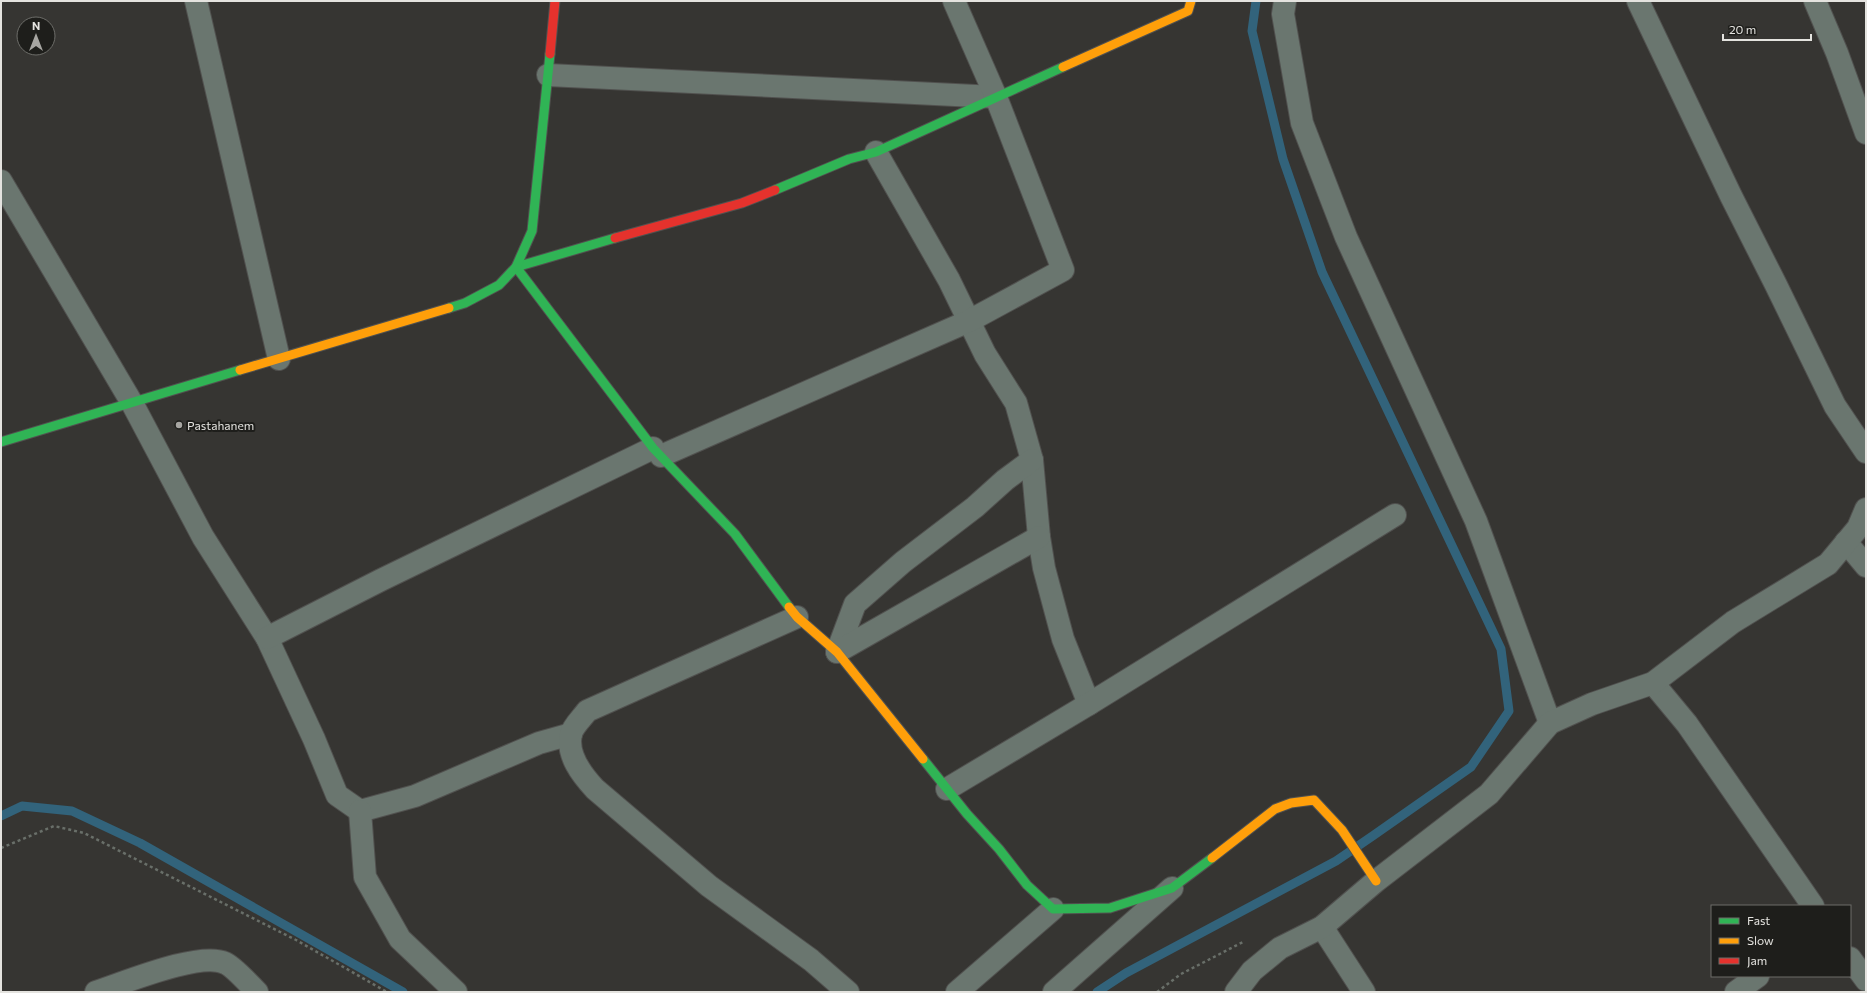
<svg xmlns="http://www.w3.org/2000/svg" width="1867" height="993" font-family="Commissioner,sans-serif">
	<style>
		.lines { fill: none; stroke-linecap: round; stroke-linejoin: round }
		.stream { stroke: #32637b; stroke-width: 9 }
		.street-casing { stroke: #51514f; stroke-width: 24 }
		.fast-casing { stroke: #51514f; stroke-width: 11 }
		.slow-casing { stroke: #51514f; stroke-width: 11 }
		.jam-casing { stroke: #51514f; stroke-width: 11 }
		.path { stroke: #696f69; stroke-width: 2.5; stroke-dasharray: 3 3; stroke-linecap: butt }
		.street { stroke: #6a766f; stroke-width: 22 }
		.fast { stroke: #30b455; stroke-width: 9 }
		.slow { stroke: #ff9f0a; stroke-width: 9 }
		.jam { stroke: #e5322d; stroke-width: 9 }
		.poi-dot { fill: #a7a6a2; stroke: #1e1e1b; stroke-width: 1.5 }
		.labels { text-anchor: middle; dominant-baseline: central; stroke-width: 4; stroke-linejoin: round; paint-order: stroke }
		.poi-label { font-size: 12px; fill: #e4e3df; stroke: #1e1e1b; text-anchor: start }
	</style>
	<rect width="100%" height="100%" fill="#363532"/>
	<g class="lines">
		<g class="stream">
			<polyline points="1,816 22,806 72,811 140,843 403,992"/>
			<polyline points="1097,992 1126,973 1336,861 1374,835 1471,767 1509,711 1501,649 1322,272 1283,159 1252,31 1256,1"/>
		</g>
		<defs>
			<g id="street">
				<polyline points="196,1 279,359"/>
				<polyline points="1285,1 1283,14 1302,123 1346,237 1476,521 1550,723"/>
				<polyline points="1638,1 1731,196 1776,285 1835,406 1866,452"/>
				<polyline points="1815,1 1837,53 1866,133"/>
				<polyline points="548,75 996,97"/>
				<polyline points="876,152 949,280 985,354 1016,403 1032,460 1039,537 1044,568 1063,639 1089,704"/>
				<polyline points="1,181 132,403 203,537 267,638 314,739 337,795 360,811 415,796 539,743 571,734"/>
				<polyline points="661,456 969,321 1063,270 996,97 954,1"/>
				<polyline points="1846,542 1866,566"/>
				<path d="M797 617 587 711C583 717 573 726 571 734 566 755 582 775 595 789L709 886 811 960 848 992"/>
				<polyline points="267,638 381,580 653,448"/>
				<polyline points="837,652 855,604 903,562 975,507 1005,480 1032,460"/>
				<polyline points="837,652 1039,537"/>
				<polyline points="1653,683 1687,724 1813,906"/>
				<polyline points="947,789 1089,704 1395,515"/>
				<polyline points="360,811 365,877 400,939 456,992"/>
				<polyline points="1322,927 1364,992"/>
				<polyline points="1850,958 1866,980"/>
				<path d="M96 992C124 983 200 951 225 963 233 966 250 985 257 992"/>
				<polyline points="957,992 1053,909"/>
				<polyline points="1054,992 1172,888"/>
				<polyline points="1236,992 1252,971 1280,948 1322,927 1376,881 1489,794 1550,723 1592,704 1653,683 1733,622 1828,564 1858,528 1866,509"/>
				<polyline points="1736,992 1758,976"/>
			</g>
			<g id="fast">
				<polyline points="775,190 849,159 876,152 1063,67"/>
				<polyline points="615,238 516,267 653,448 735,534 789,607"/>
				<polyline points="449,308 465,303 499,285 516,267 532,231 550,54"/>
				<polyline points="1,442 240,370"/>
				<polyline points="923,759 967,814 999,849 1027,885 1053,909 1110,908 1172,888 1212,858"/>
			</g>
			<g id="slow">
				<polyline points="1063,67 1188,11 1191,1"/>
				<polyline points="240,370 449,308"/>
				<polyline points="789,607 797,617 837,652 923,759"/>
				<polyline points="1212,858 1275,809 1291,803 1314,800 1342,830 1376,881"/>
			</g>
			<g id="jam">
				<polyline points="550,54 555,1"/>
				<polyline points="615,238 742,203 775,190"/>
			</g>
		</defs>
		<use href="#street" class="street-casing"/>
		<use href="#fast" class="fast-casing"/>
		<use href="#slow" class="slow-casing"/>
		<use href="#jam" class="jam-casing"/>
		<g class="path">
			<polyline points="1,848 54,826 84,833 296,940 387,992"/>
			<polyline points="1157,992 1181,974 1243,942"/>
		</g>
		<use href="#street" class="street"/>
		<use href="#fast" class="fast"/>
		<use href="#slow" class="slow"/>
		<use href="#jam" class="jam"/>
	</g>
	<circle class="poi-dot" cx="179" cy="425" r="4"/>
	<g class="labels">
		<g class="poi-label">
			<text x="187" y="425">Pastahanem</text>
		</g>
	</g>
	<rect width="1867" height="993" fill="none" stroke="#e4e3df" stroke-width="4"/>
	<rect x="1711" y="905" width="140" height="72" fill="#1e1e1b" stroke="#6d6d69"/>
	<rect x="1719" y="918" width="20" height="6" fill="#30b455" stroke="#6d6d69"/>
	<text x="1747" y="925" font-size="12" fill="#e4e3df">Fast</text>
	<rect x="1719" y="938" width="20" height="6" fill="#ff9f0a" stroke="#6d6d69"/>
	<text x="1747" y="945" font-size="12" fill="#e4e3df">Slow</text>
	<rect x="1719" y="958" width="20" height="6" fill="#e5322d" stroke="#6d6d69"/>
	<text x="1747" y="965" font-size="12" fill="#e4e3df">Jam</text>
	<g transform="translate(36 36)"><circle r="19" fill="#1e1e1b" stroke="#6d6d69"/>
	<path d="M0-3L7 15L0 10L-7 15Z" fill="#a7a6a2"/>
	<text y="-6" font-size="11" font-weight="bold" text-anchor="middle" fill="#e4e3df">N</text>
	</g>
	<path d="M1723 34v6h88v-6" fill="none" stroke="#e4e3df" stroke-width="2"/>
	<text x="1729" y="34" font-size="12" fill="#e4e3df" stroke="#1e1e1b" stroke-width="3" paint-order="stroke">20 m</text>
</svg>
